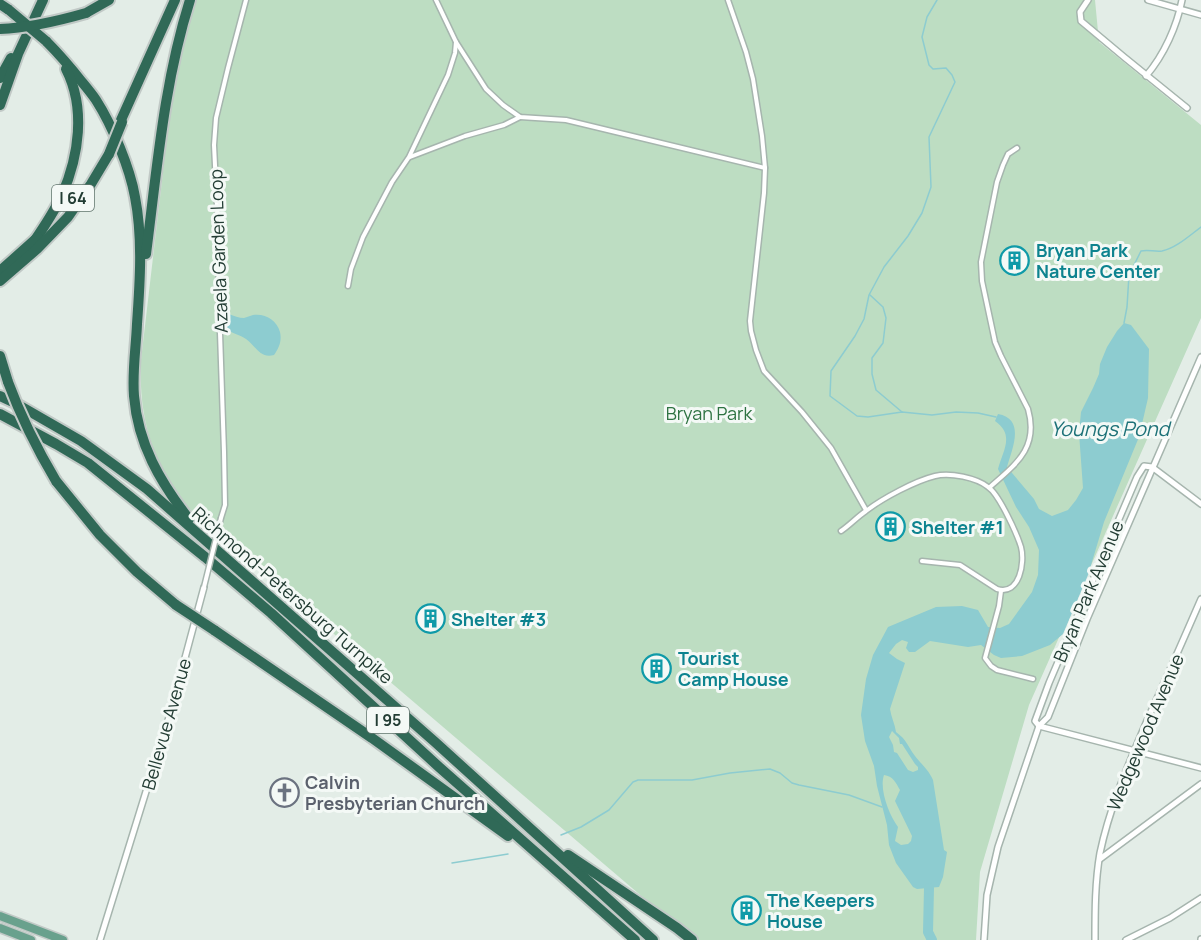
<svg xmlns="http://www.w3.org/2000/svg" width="1201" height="940" font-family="Manrope,sans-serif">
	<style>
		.green { fill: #bdddc2 }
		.water { fill: #8dccd0; fill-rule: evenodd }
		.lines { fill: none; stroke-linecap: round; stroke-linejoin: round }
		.stream { stroke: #8dccd0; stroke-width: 1.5 }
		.river { stroke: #8dccd0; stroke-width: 10 }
		.pedestrian-casing { stroke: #a6b5ae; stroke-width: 7 }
		.minor-casing { stroke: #a6b5ae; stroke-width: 8 }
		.primary-casing { stroke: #c1c9c6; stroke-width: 11 }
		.motorway-casing { stroke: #c1c9c6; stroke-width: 14 }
		.pedestrian { stroke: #fff; stroke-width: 4 }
		.minor { stroke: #fff; stroke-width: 5 }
		.primary { stroke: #69a18d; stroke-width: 8 }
		.motorway { stroke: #306957; stroke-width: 10 }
		.pedestrian-bridge-casing { stroke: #a6b5ae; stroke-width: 7; stroke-linecap: butt }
		.motorway-bridge-casing { stroke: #c1c9c6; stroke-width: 14; stroke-linecap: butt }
		.pedestrian-bridge { stroke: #fff; stroke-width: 4 }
		.motorway-bridge { stroke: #306957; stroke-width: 10 }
		.labels { text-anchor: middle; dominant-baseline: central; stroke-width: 6; stroke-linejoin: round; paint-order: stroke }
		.shield { fill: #f4f9f6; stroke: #62756e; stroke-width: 1.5 }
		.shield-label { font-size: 16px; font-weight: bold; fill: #233d34 }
		.culture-label { font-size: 18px; font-weight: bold; fill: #0d838f; stroke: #f4f9f6; text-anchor: start }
		.street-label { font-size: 18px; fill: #233d34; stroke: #f4f9f6 }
		.park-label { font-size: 18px; fill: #2e7342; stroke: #f4f9f6 }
		.worship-label { font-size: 18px; font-weight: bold; fill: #5b616d; stroke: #f4f9f6; text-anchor: start }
		.water-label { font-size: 20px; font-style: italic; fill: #1e7278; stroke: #f4f9f6 }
	</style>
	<rect width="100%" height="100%" fill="#e3ede7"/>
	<path class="green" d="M196 0H1095L1099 42 1201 125V318L1029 705 980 872 976 940H693L199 519C155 473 138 423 141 360L163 172 165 139 169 104 183 41Z"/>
	<g class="water">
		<path d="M229 314C234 316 239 318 244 318 247 317 250 316 253 315 265 313 277 320 280 332 282 341 279 348 274 355 260 359 256 346 246 339 241 335 233 334 228 330L226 328 227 316Z"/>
		<path d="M1124 323 1131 325 1149 349 1148 398 1139 437 1104 522 1088 575 1063 634 1050 645 1022 656 1001 658 994 655 981 645 968 647 930 641 915 652H909L906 648 908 642 902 640 896 644 889 653 897 659 905 663 890 709C891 717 895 724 896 732 907 740 907 745 915 756 922 765 928 769 933 780L944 850 947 852 943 877 939 887 917 889 913 887 896 863 889 845 887 825 877 786 874 766 865 741 861 715 866 679 873 655 888 627 936 607 962 606 978 610 988 627 1000 628 1009 624 1032 592 1038 575 1039 550 1029 527 1016 507 998 469C1003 450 1015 435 995 421L998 414C1026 419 1012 449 1007 467L1034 499 1039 509 1052 516 1068 510 1076 500 1083 488 1079 433 1081 412 1093 388 1099 374 1100 364 1107 347 1117 331ZM892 731 899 738 900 744H902L915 764 918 767V770L913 772 908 770 897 753 894 752 893 745 889 737ZM884 775C893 776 896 783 900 790L895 801 912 836 911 841 908 844 901 845 895 841 898 827C889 815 879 789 884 775Z"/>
	</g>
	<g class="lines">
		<g class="stream">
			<polyline points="937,0 927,17 922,37 929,65 933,69 946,68 952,75 955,82 929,137 931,187 922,213 908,236 884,267 869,295 864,319 855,336 831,371 830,396 857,416 868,417 902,412 932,415 956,412 978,413 996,417"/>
			<polyline points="870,295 883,307 886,318 883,343 872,358 872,374 876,390 902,412"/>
			<path d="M1124 323 1127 307 1129 275 1141 251C1148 249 1154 252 1162 251 1176 248 1189 236 1201 227"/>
			<polyline points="561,835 581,827 609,810 633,782 638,780 692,780 730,773 770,769 780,773 792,783 799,785 849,795 882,807"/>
			<polyline points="452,863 508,854"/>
		</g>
		<polyline class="river" points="929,888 928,932 932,940"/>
		<defs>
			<g id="pedestrian">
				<polyline points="728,0 746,52 753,79 762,136 765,168 764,193 750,321 751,331 756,350 764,371 802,412 831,448 866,510"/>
				<polyline points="456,42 486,89 503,105 520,117 566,120 765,168"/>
				<polyline points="410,157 465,136 504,125 520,117"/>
				<polyline points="348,286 351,269 363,237 392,182 409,157 448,75 455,53 456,42 436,0"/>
				<path d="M990 487C1016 464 1039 448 1028 409L1001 356 995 342 982 281 981 262 997 182 1003 165 1008 154 1017 148"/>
				<polyline points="221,518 225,505 224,452 219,303 218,226 214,145 216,118 228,68 246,0"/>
				<path d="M841 531C850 525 857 517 866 511 883 498 915 481 935 476 950 472 977 478 988 487 999 494 1017 534 1021 547 1025 562 1020 596 997 589L960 565 922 561"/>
				<polyline points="1001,591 999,606 985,658 991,666 997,670 1033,679"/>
			</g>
			<g id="minor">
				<polyline points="1088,0 1080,12 1081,21 1124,57 1187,108"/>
				<polyline points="1148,0 1201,15"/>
				<path d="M1146 76C1164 55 1177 26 1182 0"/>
				<polyline points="1039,726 1035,721 1049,683 1137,477 1144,466 1152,467 1201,504"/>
				<polyline points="1039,726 1201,768"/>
				<polyline points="1100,859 1201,784"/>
				<polyline points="100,940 170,714 204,587"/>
				<polyline points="984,940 987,895 998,847 1039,726 1048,717 1087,619 1201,357"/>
				<path d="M1095 940C1095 911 1095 882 1100 853 1110 805 1130 761 1149 716 1167 677 1184 638 1201 599"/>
				<polyline points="1126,940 1170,918 1201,898"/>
				<polyline points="1201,940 1201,939"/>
			</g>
			<g id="primary">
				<polyline points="0,916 63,940"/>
				<polyline points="0,928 31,940"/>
			</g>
			<g id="motorway">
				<polyline points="0,4 9,10"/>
				<polyline points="86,13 109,0"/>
				<path d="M46 41C59 54 71 68 82 82 87 88 92 94 96 100 112 125 130 168 135 197 143 238 140 282 137 324 136 348 132 372 134 396 138 444 160 482 189 519"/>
				<polyline points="0,78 11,58"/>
				<polyline points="0,105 18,54 43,0"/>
				<polyline points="121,120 175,0"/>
				<path d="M33 243C44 227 54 212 62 195 79 156 86 108 66 69"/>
				<path d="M146 254C157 169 164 82 190 0"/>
				<polyline points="0,271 38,237"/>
				<polyline points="0,281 37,249 68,217 91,184 109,154"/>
				<polyline points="0,356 8,382"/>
				<polyline points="0,396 15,403 81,441 147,489 435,742 653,940"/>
				<polyline points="0,414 56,444 88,463 205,557 271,613 439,767 635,940"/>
				<polyline points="56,481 100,535 137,572 176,605"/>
				<polyline points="214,630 372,738 508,836"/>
				<polyline points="568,855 677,928 692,940"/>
			</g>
		</defs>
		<use href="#pedestrian" class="pedestrian-casing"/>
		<use href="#minor" class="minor-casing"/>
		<use href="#primary" class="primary-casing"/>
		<use href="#motorway" class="motorway-casing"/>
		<use href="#pedestrian" class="pedestrian"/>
		<use href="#minor" class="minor"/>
		<use href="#primary" class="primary"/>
		<use href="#motorway" class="motorway"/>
		<defs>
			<polyline id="pedestrian-bridge" points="204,587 221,518"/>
			<g id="motorway-bridge">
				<polyline points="9,10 46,41"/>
				<path d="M0 29C29 28 58 21 86 13"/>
				<polyline points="109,154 122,122"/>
				<path d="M8 382C21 417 37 449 56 481"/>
				<polyline points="176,605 214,630"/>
			</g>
		</defs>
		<use href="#pedestrian-bridge" class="pedestrian-bridge-casing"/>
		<use href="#motorway-bridge" class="motorway-bridge-casing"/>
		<use href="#pedestrian-bridge" class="pedestrian-bridge"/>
		<use href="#motorway-bridge" class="motorway-bridge"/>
	</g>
	<defs>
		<symbol id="building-ring" viewBox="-11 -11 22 22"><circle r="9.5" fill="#f4f9f6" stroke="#0f9aa8" stroke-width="1.5"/><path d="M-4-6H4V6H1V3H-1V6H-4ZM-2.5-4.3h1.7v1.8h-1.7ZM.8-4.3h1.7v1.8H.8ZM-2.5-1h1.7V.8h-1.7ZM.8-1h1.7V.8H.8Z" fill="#0f9aa8"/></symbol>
		<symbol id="church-ring" viewBox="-11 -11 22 22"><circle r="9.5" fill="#f4f9f6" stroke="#6b7280" stroke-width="1.5"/><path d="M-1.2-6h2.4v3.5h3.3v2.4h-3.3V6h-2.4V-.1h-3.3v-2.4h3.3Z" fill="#6b7280"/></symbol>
	</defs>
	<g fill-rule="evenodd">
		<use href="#building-ring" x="998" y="244" width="33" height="33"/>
		<use href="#building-ring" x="874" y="510" width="33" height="33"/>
		<use href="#building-ring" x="414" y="602" width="33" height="33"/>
		<use href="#building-ring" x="640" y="652" width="33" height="33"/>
		<use href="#church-ring" x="268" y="776" width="33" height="33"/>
		<use href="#building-ring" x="730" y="894" width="33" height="33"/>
	</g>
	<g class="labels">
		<g class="shield">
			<rect x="52" y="185" width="42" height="26" rx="4.5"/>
			<rect x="367" y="707" width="42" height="26" rx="4.5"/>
		</g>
		<g class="shield-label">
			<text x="73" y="198">I 64</text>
			<text x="388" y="720">I 95</text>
		</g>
		<g class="culture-label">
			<text x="1036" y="250">Bryan Park<tspan x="1036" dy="21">Nature Center</tspan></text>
			<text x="911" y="527">Shelter #1</text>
			<text x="451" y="619">Shelter #3</text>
			<text x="678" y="658">Tourist<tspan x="678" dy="21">Camp House</tspan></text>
			<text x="767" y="900">The Keepers<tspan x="767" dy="21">House</tspan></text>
		</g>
		<g class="street-label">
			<text transform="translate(218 251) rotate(-92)">Azaela Garden Loop</text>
			<text transform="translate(1088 591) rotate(-67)">Bryan Park Avenue</text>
			<text transform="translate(293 595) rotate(41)">Richmond-Petersburg Turnpike</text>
			<text transform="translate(166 724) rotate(-74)">Bellevue Avenue</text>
			<text transform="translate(1145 732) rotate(-67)">Wedgewood Avenue</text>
		</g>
		<g class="park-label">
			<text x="709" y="413">Bryan Park</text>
		</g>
		<g class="worship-label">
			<text x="305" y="782">Calvin<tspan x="305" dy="21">Presbyterian Church</tspan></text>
		</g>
		<g class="water-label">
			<text x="1110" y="428">Youngs Pond</text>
		</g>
	</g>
</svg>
